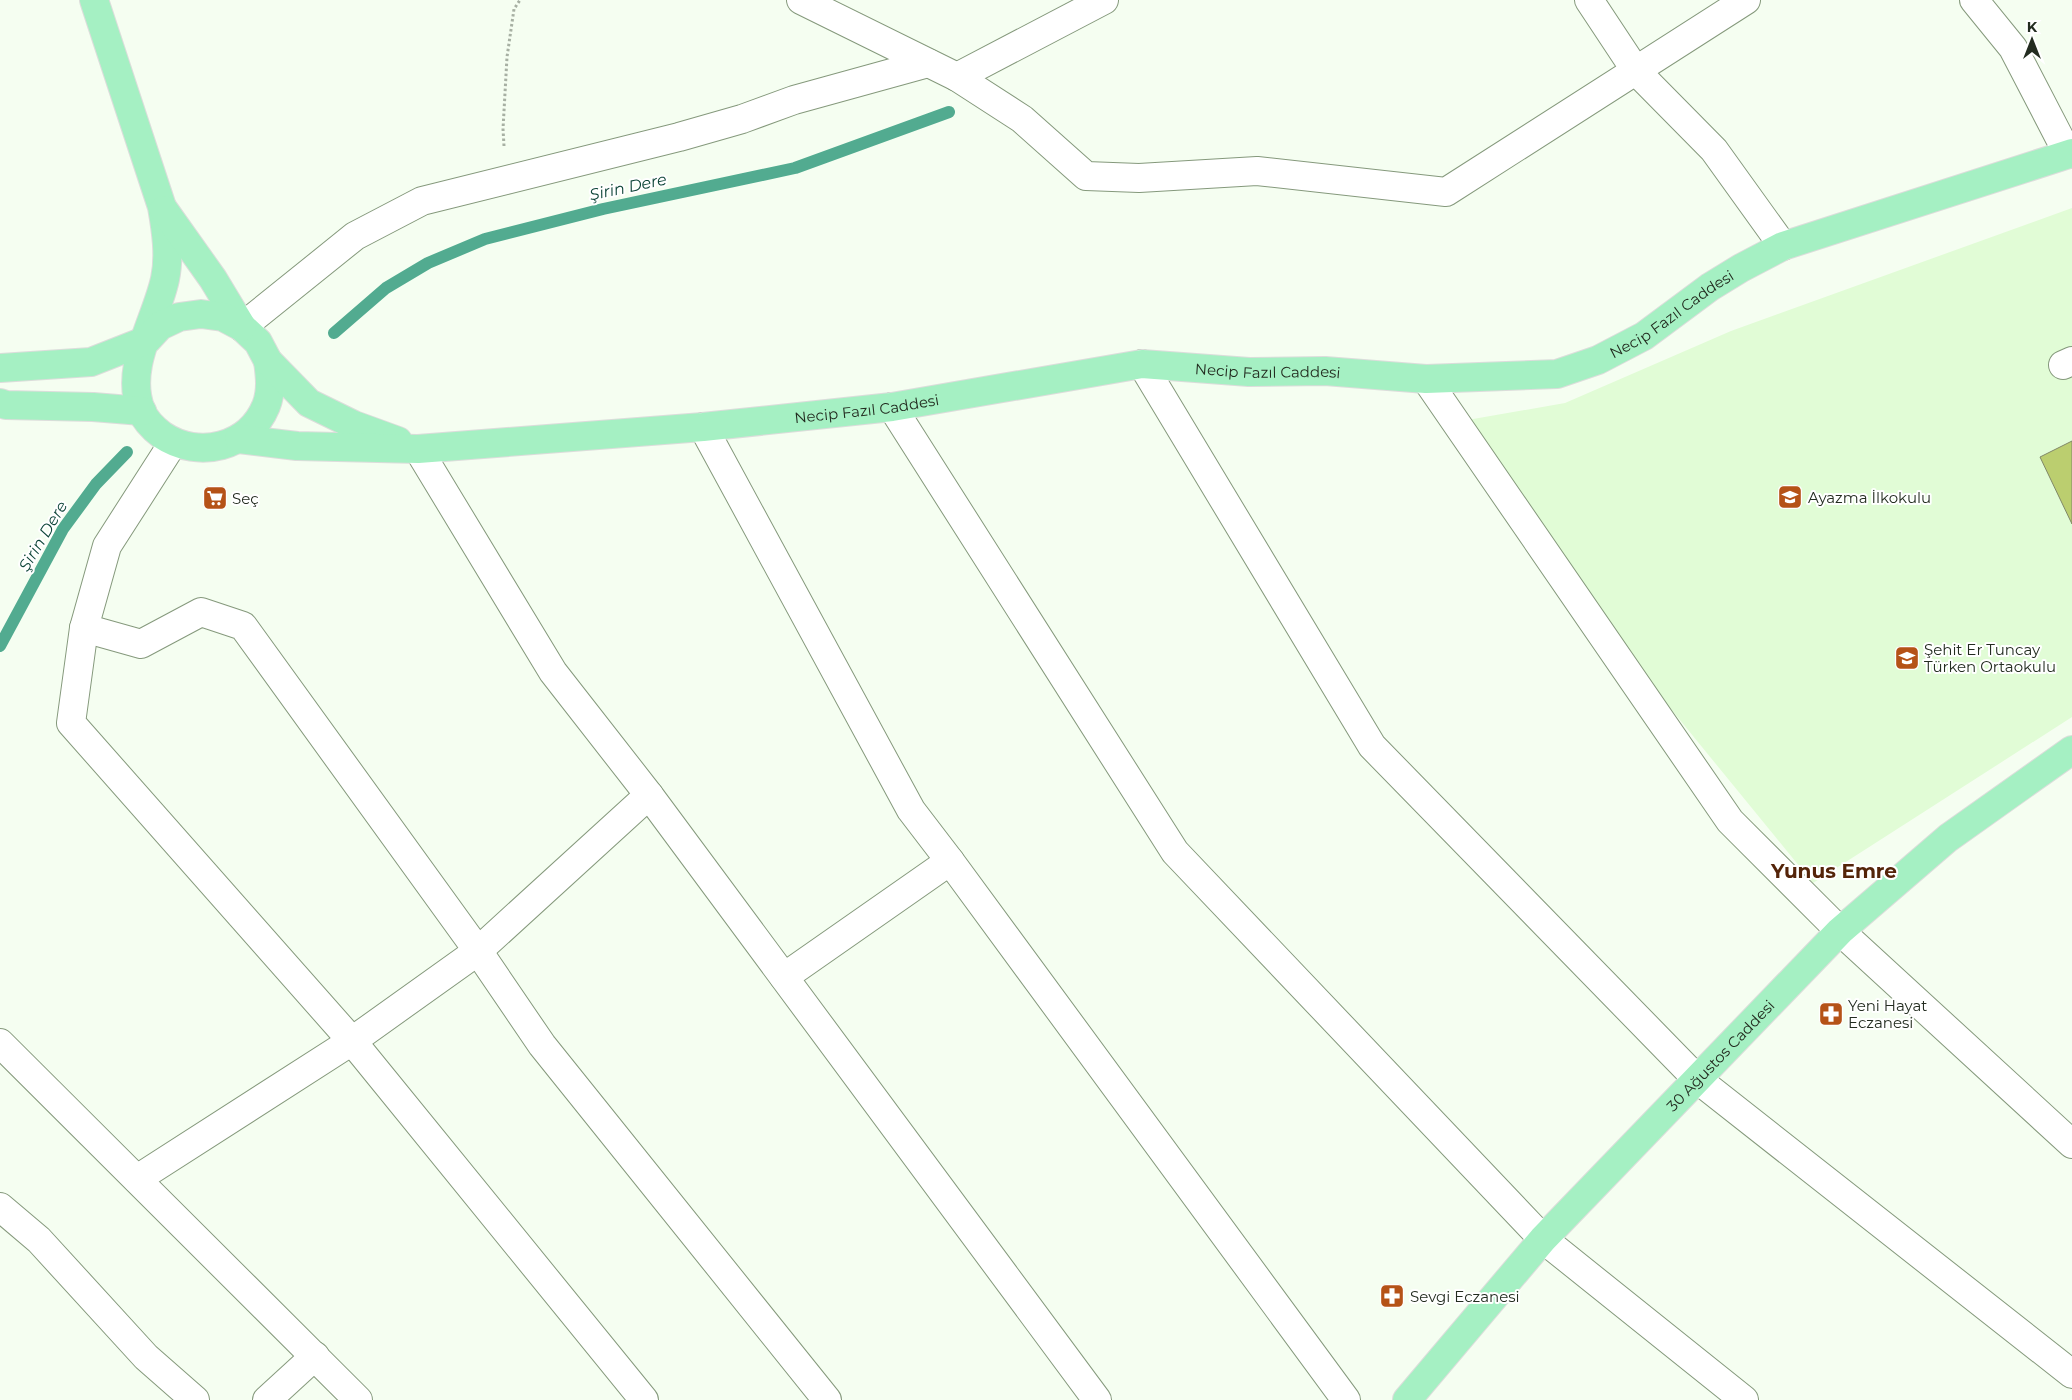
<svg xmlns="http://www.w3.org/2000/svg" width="2072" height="1400" font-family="Montserrat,sans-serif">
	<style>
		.built { fill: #e1fcd6 }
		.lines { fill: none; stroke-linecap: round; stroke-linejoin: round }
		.stream { stroke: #52ab90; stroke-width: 12 }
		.building { fill: #bbce6f; stroke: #808767 }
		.minor-casing { stroke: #85997c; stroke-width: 30 }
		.major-casing { stroke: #dcdddb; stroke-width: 30 }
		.path { stroke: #a7b0a3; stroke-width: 3; stroke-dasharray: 2.5 2.5; stroke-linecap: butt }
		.minor { stroke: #fff; stroke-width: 28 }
		.major { stroke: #a5f0c3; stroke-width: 28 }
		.labels { text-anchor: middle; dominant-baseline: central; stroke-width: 4; stroke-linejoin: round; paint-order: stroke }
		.street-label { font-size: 15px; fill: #232c20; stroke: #fff }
		.poi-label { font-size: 15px; fill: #232c20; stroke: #fff; text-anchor: start }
		.water-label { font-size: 16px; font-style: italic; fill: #0c4437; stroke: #fff }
		.district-label { font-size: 20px; font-weight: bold; fill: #542409; stroke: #fff }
	</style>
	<rect width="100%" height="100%" fill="#f5fef1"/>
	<polygon class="built" points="2072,208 2072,717 1813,883 1560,573 1456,422 1565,403 1731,331"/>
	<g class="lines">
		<g class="stream">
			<polyline points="334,333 386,288 428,263 485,239 603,209 795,168 949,112"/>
			<polyline points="0,646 63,529 96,484 127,452"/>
		</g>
	</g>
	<polygon class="building" points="2072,441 2072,524 2040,457"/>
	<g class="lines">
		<defs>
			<g id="minor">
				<polyline points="801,0 957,77 1022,119 1086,176 1139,178 1257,171 1446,192 1746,0"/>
				<polyline points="1589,0 1636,71 1714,150 1783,246"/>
				<polyline points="1974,0 2013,48 2068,154"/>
				<polyline points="957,77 1104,0"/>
				<polyline points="242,327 355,236 422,201 679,137 742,119 794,100 928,63"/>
				<polyline points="1142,364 1372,746 1697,1079 2072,1374"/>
				<polyline points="2063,365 2072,361"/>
				<polyline points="1426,379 1730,821 1840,931 2072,1144"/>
				<polyline points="892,407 1175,852 1543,1239 1744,1400"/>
				<polyline points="703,427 911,810 950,861 1346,1400"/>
				<polyline points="173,443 107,546 84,628 71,723 352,1041 644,1400"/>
				<polyline points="418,449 553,672 649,795 1097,1400"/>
				<polyline points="84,628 141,644 201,612 243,626 478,951 542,1045 827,1400"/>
				<polyline points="784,977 950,861"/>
				<polyline points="0,1043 358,1400"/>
				<polyline points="137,1179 352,1041 478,951 649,795"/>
				<polyline points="0,1207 39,1240 146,1357 195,1400"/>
				<polyline points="267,1400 315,1356"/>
			</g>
			<g id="major">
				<path d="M94 0 162 207C166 230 170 256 165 279 156 321 124 367 141 410 145 420 154 429 162 435 199 460 249 447 266 406 272 391 270 376 268 361"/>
				<polyline points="164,210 213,279 242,327 258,342 268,361 309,403 354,425 398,441"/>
				<polyline points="0,368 91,362 147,340 160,326 179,317 201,314 223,317 242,327"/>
				<polyline points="0,403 6,405 93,407 142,411"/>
				<path id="s1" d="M239 439 297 446 418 449 703 427 892 407 1142 364 1249 372 1325 371 1426 379 1557 374 1598 360 1644 336 1710 287 1741 268 1783 246 2072 153"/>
				<path id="s2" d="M1407 1400 1543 1239 1840 931 1948 838 2072 750"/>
			</g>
		</defs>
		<use href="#minor" class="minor-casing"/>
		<use href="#major" class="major-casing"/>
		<polyline class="path" points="504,146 503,129 507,57 514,9 520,0"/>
		<use href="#minor" class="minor"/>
		<use href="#major" class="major"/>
	</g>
	<defs>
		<symbol id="school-square" viewBox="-11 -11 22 22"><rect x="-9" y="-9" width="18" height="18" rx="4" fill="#b55217" stroke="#fff"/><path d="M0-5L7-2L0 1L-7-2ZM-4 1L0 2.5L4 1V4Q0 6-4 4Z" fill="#fff"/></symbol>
		<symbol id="supermarket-square" viewBox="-11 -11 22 22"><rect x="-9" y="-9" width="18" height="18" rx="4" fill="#b55217" stroke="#fff"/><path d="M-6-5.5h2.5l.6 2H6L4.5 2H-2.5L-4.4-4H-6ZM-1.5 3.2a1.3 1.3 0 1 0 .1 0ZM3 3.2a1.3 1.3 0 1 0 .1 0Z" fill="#fff"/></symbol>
		<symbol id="pharmacy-square" viewBox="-11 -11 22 22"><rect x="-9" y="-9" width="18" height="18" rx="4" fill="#b55217" stroke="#fff"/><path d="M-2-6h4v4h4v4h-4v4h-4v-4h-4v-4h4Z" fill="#fff"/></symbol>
	</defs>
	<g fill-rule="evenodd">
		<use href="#school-square" x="1776" y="483" width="28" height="28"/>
		<use href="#supermarket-square" x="201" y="484" width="28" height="28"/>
		<use href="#school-square" x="1893" y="644" width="28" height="28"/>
		<use href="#pharmacy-square" x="1817" y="1000" width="28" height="28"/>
		<use href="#pharmacy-square" x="1378" y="1282" width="28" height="28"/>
	</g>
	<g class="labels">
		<g class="street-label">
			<text stroke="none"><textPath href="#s1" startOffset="1455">Necip Fazıl Caddesi</textPath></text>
			<text stroke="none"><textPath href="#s1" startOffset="1035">Necip Fazıl Caddesi</textPath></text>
			<text stroke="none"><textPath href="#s1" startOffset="630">Necip Fazıl Caddesi</textPath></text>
			<text stroke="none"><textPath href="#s2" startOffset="466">30 Ağustos Caddesi</textPath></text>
		</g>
		<g class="poi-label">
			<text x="1808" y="497">Ayazma İlkokulu</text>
			<text x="232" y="498">Seç</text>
			<text x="1924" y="649">Şehit Er Tuncay<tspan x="1924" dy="17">Türken Ortaokulu</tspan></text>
			<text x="1848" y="1005">Yeni Hayat<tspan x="1848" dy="17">Eczanesi</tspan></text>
			<text x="1410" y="1296">Sevgi Eczanesi</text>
		</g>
		<g class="water-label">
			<text transform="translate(628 187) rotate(-12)">Şirin Dere</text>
			<text transform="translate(43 536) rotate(-59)">Şirin Dere</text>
		</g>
		<g class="district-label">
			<text x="1834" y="871">Yunus Emre</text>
		</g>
	</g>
	<g transform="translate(2032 40)" stroke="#ffffff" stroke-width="4" paint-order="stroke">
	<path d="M0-4L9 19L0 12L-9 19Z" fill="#232c20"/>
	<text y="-8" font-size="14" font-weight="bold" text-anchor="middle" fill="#232c20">K</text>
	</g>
</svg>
